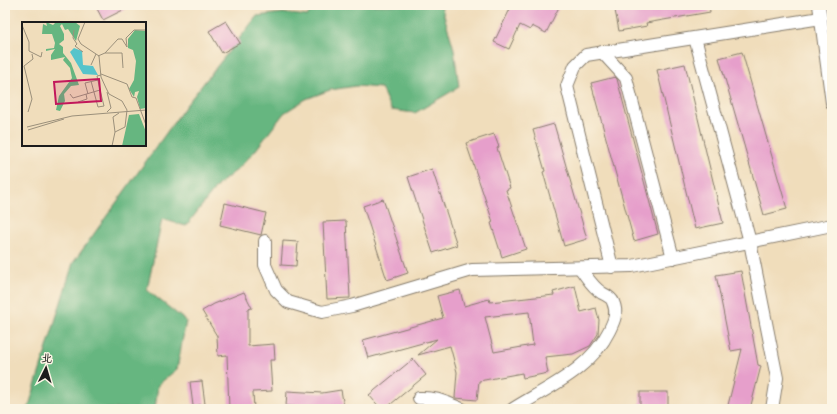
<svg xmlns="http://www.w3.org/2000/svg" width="837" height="414" font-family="Sriracha,'LXGW WenKai TC',sans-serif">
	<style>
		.forest { fill: #66b680; stroke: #41694e }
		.building { fill: #e69fcb; fill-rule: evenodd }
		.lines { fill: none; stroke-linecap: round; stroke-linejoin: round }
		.minor-casing { stroke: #867c6c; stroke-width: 14 }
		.minor { stroke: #fff; stroke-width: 12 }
		.inset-road { fill: none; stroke: #9b907b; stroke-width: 1 }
		.view { fill: #c2185b; fill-opacity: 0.15; stroke: #c2185b; stroke-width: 2 }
		.inset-edge { fill: none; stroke: #1c1c1c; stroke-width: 2 }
	</style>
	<rect width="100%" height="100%" fill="#fcf5e5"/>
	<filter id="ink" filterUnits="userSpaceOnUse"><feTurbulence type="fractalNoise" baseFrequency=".025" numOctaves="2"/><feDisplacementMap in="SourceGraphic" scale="8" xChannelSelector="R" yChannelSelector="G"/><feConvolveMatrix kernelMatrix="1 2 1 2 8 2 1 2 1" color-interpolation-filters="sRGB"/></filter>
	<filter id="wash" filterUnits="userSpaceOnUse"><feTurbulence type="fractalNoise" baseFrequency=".012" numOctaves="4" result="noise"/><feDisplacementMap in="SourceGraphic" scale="16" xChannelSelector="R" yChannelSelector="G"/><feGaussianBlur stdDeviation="0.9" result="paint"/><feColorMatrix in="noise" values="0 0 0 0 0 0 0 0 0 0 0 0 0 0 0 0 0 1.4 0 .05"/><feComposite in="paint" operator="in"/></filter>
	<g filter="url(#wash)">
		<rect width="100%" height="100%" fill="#f0ddbb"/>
		<polygon class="forest" points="315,5 441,5 454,49 459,87 415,113 391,110 381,88 356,86 330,90 306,99 284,113 255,151 238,169 218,185 186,226 162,219 147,290 186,321 177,369 158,385 155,409 28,409 73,263 187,104 257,16 283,13 307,16"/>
		<g id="blocks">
			<g class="building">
				<polygon points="95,5 133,5 103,20"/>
				<polygon points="512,5 560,5 546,33 532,26 530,30 520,25 509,49 494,42"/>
				<polygon points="614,5 709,5 710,12 646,23 647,26 619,31"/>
				<polygon points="226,21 240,43 222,53 209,31"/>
				<polygon points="742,52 787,209 764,215 719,58"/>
				<polygon points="685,64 723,223 695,229 657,70"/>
				<polygon points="615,77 617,79 658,234 634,241 591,83"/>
				<polygon points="554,124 587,239 564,246 543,172 545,171 533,130"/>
				<polygon points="494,134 499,147 497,148 510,188 506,190 526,249 502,257 491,223 493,222 466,143"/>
				<polygon points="432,169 457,245 433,253 408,177"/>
				<polygon points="383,199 408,273 387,280 363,206"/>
				<polygon points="225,203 266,213 261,235 220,225"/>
				<polygon points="346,221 350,298 327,299 323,222"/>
				<polygon points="283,241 298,242 296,266 281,265"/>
				<polygon points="741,271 758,365 761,366 750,409 727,409 742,349 731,351 716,275"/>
				<path d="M575 286 581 312 596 308 599 320 598 334 590 346 573 354 545 357 548 373 523 378 522 373 479 381 477 400 455 398 457 372 450 346 418 355 437 339 368 358 363 340 443 318 437 296 460 290 464 306 489 299 490 302 554 295 553 292ZM529 312 533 345 494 352 485 317Z"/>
				<polygon points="244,292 252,308 248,309 248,346 274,344 275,360 270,360 272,391 253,392 254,409 229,409 227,355 218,356 217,336 202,311 214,304"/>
				<polygon points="413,359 426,375 385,409 381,409 369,395"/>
				<polygon points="202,381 205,404 193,406 190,382"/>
				<polygon points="341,390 344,407 333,409 306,409 306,407 286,406 287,391 322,393"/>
				<rect x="640" y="392" width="28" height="17"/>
			</g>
		</g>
	</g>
	<g filter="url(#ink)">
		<use href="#blocks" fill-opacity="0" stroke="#867c6c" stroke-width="1"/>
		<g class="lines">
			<defs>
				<g id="minor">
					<polyline points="819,5 832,103"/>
					<polyline points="695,38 750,242 777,378 772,409"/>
					<polyline points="602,52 626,78 673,258"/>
					<polyline points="265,241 265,265 276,290 288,302 322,312 352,306 472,270 632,266 832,225"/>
					<polyline points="612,267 567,86 575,66 586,55 821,18"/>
					<path d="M419 398C437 397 446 403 462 409"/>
					<path d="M513 409C548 387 590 370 609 331 614 321 618 313 613 302 612 298 606 295 602 293 592 287 587 277 580 268"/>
				</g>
			</defs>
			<use href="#minor" class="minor-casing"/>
			<use href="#minor" class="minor"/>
		</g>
	</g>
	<g transform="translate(22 22)">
		<rect width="124" height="124" fill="#f0ddbb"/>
		<path d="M24 0 31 3 34 0H53L58 4 54 19 46 7 43 8 40 2 38 4 42 12V18L37 22 41 25V31L49 41 57 63 49 64 42 72 43 79 38 89 34 88 37 74 50 56 48 46 41 38 43 35 29 38V33L33 27 24 29V27L32 26 33 21 30 12H20L21 2 25 4ZM113 8 124 9V86L118 87 115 75 117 69 113 70 112 75 107 67 112 58 114 39 111 28 106 26V17ZM117 92 124 110V124H100L107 93Z" fill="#66b680"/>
		<path d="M52 26 60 29 61 43 71 44 76 53 61 52 48 30Z" fill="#56c4cb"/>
		<path class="inset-road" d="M63 0 56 17 59 22 77 34 79 55 84 66M0 3 7 20V29L19 35 20 30M52 8 51 16 55 22M55 22 53 24 61 30M83 31 96 17H100L105 25 104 16 112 8H124M76 34 83 31H100L101 46M69 43 74 32M79 52 105 62 110 75 114 76 124 103M69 59 76 85 82 84 78 68M84 66 87 72 100 79 105 88 103 105 93 110M85 70 89 86 85 90M48 72 51 76 78 68 75 54 79 53M66 72 63 61 76 58M56 80 65 77 64 72M6 90 10 77 2 44 11 37 10 32M5 105 50 94 124 88M6 108 42 97M90 124 93 110 91 95 97 91"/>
		<path class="view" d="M77 57 79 79 34 82 32 60Z"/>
		<rect width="124" height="124" class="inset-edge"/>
	</g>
	<rect width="837" height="414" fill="none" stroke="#fcf5e5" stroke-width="20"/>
	<g transform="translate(46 368) rotate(5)" stroke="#fcf5e5" stroke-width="3" paint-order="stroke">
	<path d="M0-3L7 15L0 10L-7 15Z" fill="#1c1c1c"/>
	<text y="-6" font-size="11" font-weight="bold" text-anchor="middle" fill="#1c1c1c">北</text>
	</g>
</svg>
